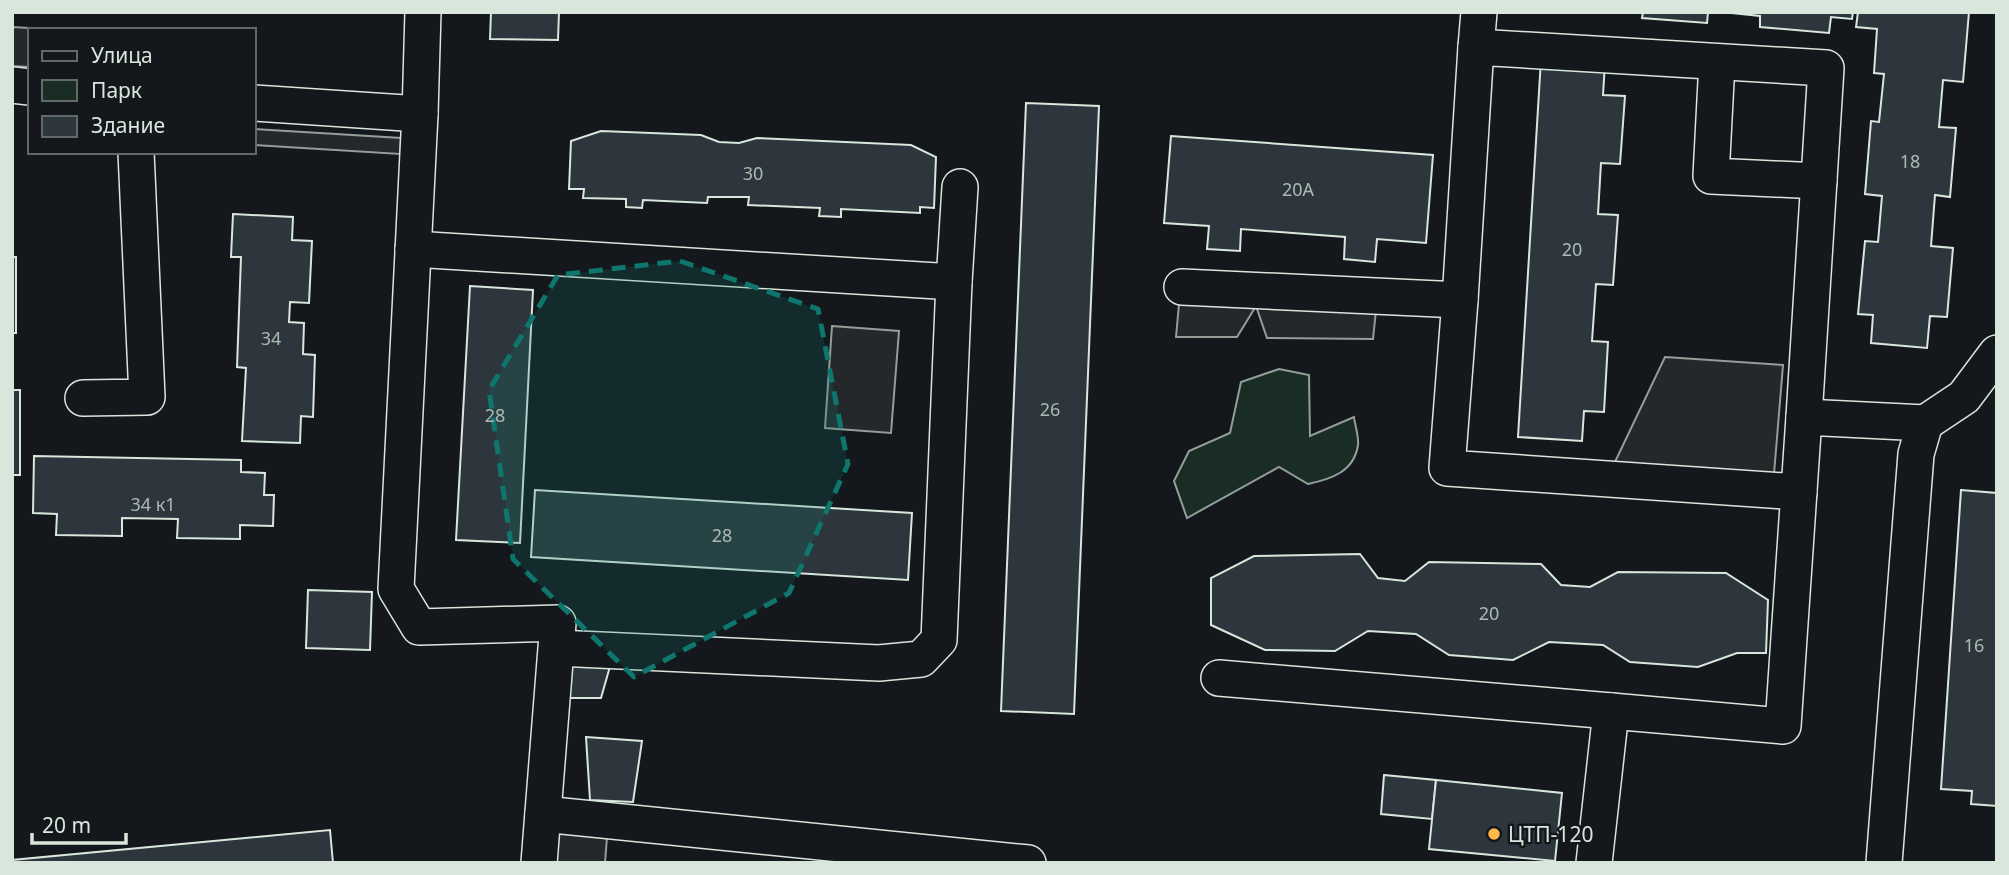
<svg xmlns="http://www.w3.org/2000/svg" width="2009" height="875" font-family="'Noto Sans',sans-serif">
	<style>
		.green { fill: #1a2d24; stroke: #939e99; stroke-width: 2 }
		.parking { fill: #24282b; stroke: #939e99; stroke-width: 2 }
		.building { fill: #2c363c; stroke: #d8e6dc; stroke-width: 2 }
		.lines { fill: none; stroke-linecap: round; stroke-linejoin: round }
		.minor-casing { stroke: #d8e6dc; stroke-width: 38 }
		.minor { stroke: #14181c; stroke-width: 35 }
		.marked { fill: #0f766e; fill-opacity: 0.2; stroke: #0f766e; stroke-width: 5; stroke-dasharray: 14 9; stroke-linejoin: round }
		.poi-dot { fill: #ffb74d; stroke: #14181c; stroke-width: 2.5 }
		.labels { text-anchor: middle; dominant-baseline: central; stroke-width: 5; stroke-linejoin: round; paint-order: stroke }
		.number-label { font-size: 18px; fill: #adbab4 }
		.poi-label { font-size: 21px; fill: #d8e6dc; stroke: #14181c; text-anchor: start }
	</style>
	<rect width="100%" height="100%" fill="#14181c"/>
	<path class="green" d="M1279 369 1309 375 1310 436 1354 417C1355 425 1359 437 1358 445 1354 472 1331 479 1308 484L1279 467 1187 518 1174 481 1189 451 1230 433 1241 382Z"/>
	<g class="parking">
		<polygon points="12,27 63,30 30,30 30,67 12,66"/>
		<polygon points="254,129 401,138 400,154 254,145"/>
		<polygon points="1180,293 1377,301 1373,339 1267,338 1256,306 1237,337 1176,337"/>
		<polygon points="832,326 899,331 891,433 825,428"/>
		<polygon points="1665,357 1783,365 1774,474 1613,466"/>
		<polygon points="542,830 607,837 605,863 539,863"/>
	</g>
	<g class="building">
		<polygon points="491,12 559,12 558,40 490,39"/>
		<polygon points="1643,12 1708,12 1707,23 1642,18"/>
		<polygon points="1722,12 1853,12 1852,19 1831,17 1829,33 1760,27 1760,16"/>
		<polygon points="1858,12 1969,12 1963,82 1943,80 1939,127 1956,128 1950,197 1935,195 1931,246 1953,248 1947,317 1930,316 1927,348 1871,343 1873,315 1858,314 1865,241 1878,242 1882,196 1865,194 1871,121 1879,122 1884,74 1874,73 1877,29 1856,27"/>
		<polygon points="1541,59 1605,63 1603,95 1625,96 1620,164 1601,163 1598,214 1618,215 1613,285 1596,284 1592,341 1608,342 1604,412 1584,411 1582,441 1518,437"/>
		<polygon points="1026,103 1099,106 1074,714 1001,711"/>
		<polygon points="601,131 701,135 719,142 739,143 757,138 911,145 936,157 934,208 920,207 920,213 841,209 841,217 819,216 820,208 748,205 749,197 708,197 707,203 643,200 642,208 626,207 626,199 583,198 584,189 569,189 571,141"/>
		<polygon points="1171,136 1433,155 1426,243 1377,239 1375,262 1344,259 1345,237 1241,229 1240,251 1207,249 1209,226 1164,223"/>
		<polygon points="233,214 293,217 292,240 312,241 309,303 290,302 289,322 304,323 303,354 315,355 313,417 301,416 300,443 242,441 246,368 237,367 241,257 231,257"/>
		<rect x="12" y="257" width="4" height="76"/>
		<polygon points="470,286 533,290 520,543 456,540"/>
		<rect x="12" y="390" width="8" height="85"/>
		<polygon points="34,456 241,460 241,472 265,473 264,495 274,495 273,526 240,525 240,539 177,538 178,519 122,518 122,536 56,535 57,514 33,513"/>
		<polygon points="535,490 912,513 908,580 531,557"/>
		<polygon points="1961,490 1997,493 1997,806 1971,804 1972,791 1941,789"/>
		<polygon points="1360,554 1378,578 1405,581 1429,562 1541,564 1561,585 1590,587 1618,572 1726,573 1768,600 1766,653 1737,653 1698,667 1630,662 1603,645 1549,642 1513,660 1449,655 1416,634 1368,631 1335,651 1265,650 1211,625 1211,578 1254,556"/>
		<polygon points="308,590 372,592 370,650 306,648"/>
		<polygon points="558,653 613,656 601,698 554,698"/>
		<polygon points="586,737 642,741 633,802 590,800"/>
		<polygon points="1384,775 1436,780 1432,819 1381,814"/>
		<polygon points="1436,780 1562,793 1555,861 1429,849"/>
		<polygon points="330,830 333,863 12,863 12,860"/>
	</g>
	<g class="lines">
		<defs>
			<g id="minor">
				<polyline points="423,12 420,114 396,589 419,627 558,623 539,863"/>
				<polyline points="1476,47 1479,12"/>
				<polyline points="1717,62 1711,176 1819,181"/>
				<polyline points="12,85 30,87"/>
				<polyline points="254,103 420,114"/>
				<polyline points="413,249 954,282"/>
				<polyline points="1182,287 1460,300 1476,47 1826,68 1804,417"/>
				<polyline points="1460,300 1447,468 1799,492"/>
				<polyline points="83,398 147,397 136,152"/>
				<polyline points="557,648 879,663 921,659 939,640 954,282 960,187"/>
				<polyline points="1219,678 1611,711"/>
				<polyline points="543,814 1028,863"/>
				<polyline points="1594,863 1611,711 1783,726 1804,417 1925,423"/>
				<polyline points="1884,863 1916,454 1925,423 1964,397 1997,353"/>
			</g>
		</defs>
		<use href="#minor" class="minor-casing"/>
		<use href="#minor" class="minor"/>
	</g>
	<path class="marked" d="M680 261 818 309 848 464 789 593 634 677 513 559 489 390 558 275Z"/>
	<circle class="poi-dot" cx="1494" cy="834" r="7"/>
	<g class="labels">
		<g class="number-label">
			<text x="1910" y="161">18</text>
			<text x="753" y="173">30</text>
			<text x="1298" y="189">20А</text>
			<text x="1572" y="249">20</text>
			<text x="271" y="338">34</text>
			<text x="1050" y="409">26</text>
			<text x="495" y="415">28</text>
			<text x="153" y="504">34 к1</text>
			<text x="722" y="535">28</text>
			<text x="1489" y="613">20</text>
			<text x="1974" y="645">16</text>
		</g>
		<g class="poi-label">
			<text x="1508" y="834">ЦТП-120</text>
		</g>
	</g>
	<rect width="2009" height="875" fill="none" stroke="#d8e6dc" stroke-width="28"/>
	<rect x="28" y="28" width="228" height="126" fill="#14181c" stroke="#626a69" stroke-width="2"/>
	<rect x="42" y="51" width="35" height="10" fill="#14181c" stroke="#626a69" stroke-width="2"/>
	<text x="91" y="63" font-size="21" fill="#d8e6dc">Улица</text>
	<rect x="42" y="80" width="35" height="21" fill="#1a2d24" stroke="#626a69" stroke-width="2"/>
	<text x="91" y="98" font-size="21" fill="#d8e6dc">Парк</text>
	<rect x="42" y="116" width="35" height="21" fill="#2c363c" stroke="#626a69" stroke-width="2"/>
	<text x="91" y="133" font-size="21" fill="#d8e6dc">Здание</text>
	<path d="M32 833v10h94v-10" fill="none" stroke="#d8e6dc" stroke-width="3.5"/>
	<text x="42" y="833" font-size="21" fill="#d8e6dc" stroke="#14181c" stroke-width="5" paint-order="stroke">20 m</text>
</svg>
